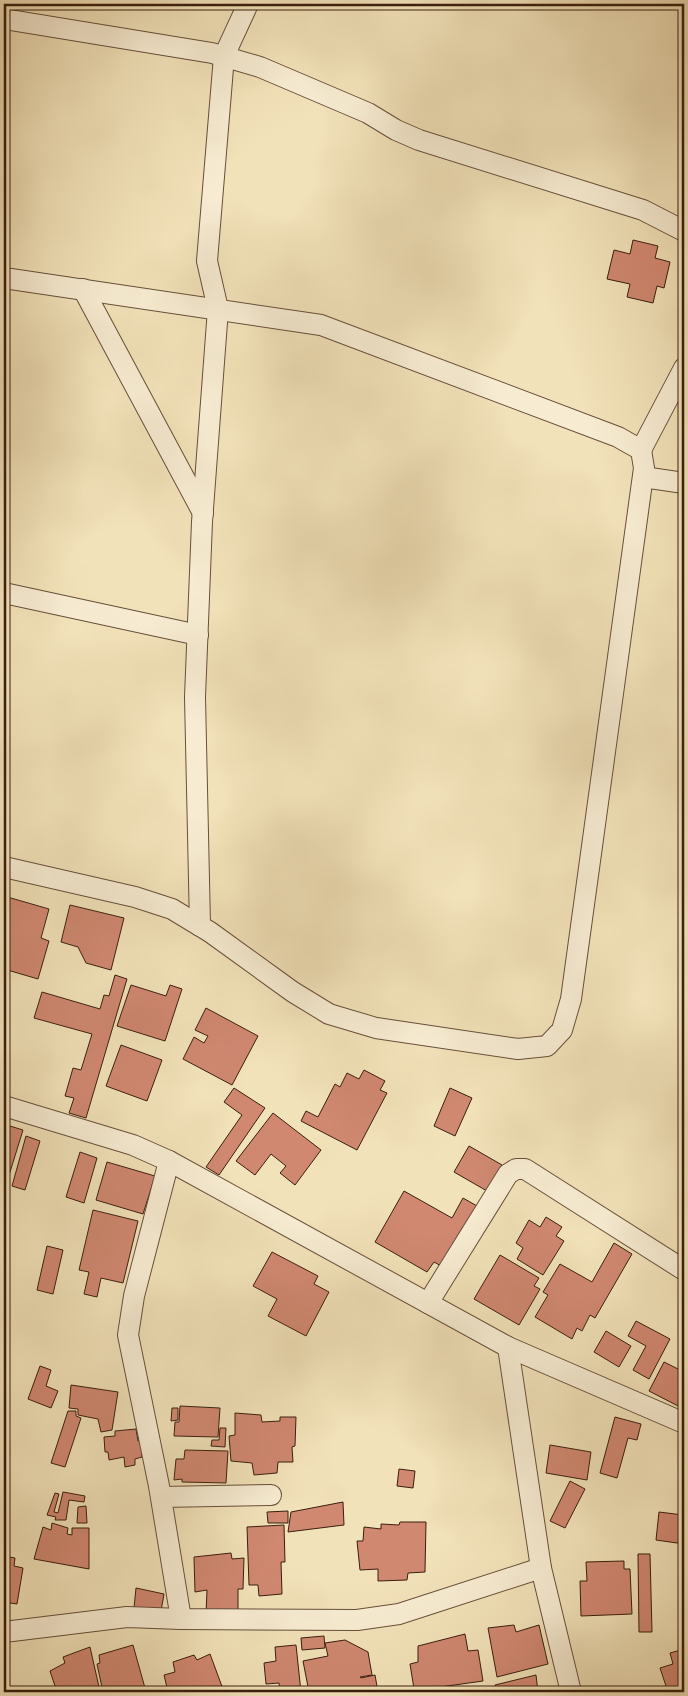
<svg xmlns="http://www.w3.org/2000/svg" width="688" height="1696" font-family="Vollkorn,serif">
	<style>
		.building { fill: #d08871; stroke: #3a1e0f }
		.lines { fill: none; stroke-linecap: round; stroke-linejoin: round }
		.minor-casing { stroke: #684f3a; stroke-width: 22 }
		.minor { stroke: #f7ecd2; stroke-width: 20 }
	</style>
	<rect width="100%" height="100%" fill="#f2e2b9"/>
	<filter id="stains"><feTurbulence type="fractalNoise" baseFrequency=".004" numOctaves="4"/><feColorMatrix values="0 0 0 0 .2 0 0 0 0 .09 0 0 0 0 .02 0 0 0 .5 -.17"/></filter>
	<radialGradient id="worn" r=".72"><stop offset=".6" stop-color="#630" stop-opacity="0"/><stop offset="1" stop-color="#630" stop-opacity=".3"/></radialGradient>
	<g class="building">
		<polygon points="633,240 658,246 655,258 670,262 664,288 657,286 653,303 627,297 630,284 607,279 614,250 630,254"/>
		<polygon points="4,896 49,909 41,938 49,941 38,979 4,969"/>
		<polygon points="70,905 124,918 111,970 86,963 78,947 61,942"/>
		<polygon points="115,975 127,979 86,1118 69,1113 74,1098 65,1096 73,1068 81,1070 92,1034 34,1018 42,992 100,1009 104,995 109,996"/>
		<polygon points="131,985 166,996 170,985 182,989 165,1041 117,1026"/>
		<polygon points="206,1008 258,1036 232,1085 183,1059 194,1037 204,1043 208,1036 195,1030"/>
		<polygon points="121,1045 162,1060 147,1101 106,1086"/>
		<polygon points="364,1070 385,1081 380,1090 387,1093 357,1150 301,1121 306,1111 318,1117 335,1084 340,1087 347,1073 359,1079"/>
		<polygon points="234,1088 265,1108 219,1175 206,1167 242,1115 224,1102"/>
		<polygon points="450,1088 472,1098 455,1136 434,1126"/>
		<polygon points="273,1113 321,1150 295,1185 280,1173 286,1166 271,1154 255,1175 236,1161"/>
		<polygon points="10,1126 23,1130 6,1185 4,1185 4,1144"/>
		<polygon points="26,1136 40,1141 25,1190 12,1186"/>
		<polygon points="469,1146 502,1165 487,1191 454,1172"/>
		<polygon points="80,1152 97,1158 84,1203 66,1197"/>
		<polygon points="107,1162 155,1176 143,1214 96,1200"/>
		<polygon points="404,1191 452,1218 463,1198 477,1206 443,1267 434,1262 427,1272 375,1242"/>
		<polygon points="93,1210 138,1221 123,1283 101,1278 97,1297 84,1294 89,1272 79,1270"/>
		<polygon points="546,1217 562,1227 556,1236 564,1241 543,1275 517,1259 523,1248 516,1243 529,1220 540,1227"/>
		<polygon points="614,1243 632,1254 595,1318 590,1315 582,1331 577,1328 572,1339 535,1317 548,1295 543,1292 560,1264 592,1282"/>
		<polygon points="47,1246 63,1250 53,1294 37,1290"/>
		<polygon points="272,1252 318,1276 314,1284 329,1292 306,1336 268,1316 277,1299 253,1286"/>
		<polygon points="500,1255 539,1278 534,1286 540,1289 519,1325 474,1299"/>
		<polygon points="636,1321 670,1339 649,1379 633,1370 646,1346 628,1336"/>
		<polygon points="606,1331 631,1346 619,1367 594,1352"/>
		<polygon points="664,1362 684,1372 684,1409 649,1391"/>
		<polygon points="40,1366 51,1370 46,1386 58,1391 51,1408 28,1399"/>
		<polygon points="71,1385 118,1392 112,1430 101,1432 98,1419 78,1415 78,1409 69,1408"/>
		<polygon points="180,1406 220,1408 218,1437 174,1436 175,1422 179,1422"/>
		<polygon points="172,1408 178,1408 178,1420 171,1421"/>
		<polygon points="68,1411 76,1411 76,1416 81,1418 65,1467 51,1463"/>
		<polygon points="235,1413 261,1415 262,1422 280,1421 280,1417 296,1417 295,1446 292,1447 293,1462 278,1462 277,1473 254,1475 252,1463 231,1461 229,1436 235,1435"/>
		<polygon points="615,1417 641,1424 637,1440 628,1438 617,1478 600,1473"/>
		<polygon points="220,1428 226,1428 225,1447 211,1446 212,1440 219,1440"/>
		<polygon points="136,1429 138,1441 141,1441 142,1457 135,1459 135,1465 125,1467 124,1457 109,1460 108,1452 105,1452 104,1437 115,1436 115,1431"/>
		<polygon points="550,1445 591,1452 587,1480 546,1473"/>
		<polygon points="185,1450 228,1451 226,1483 182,1482 182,1479 174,1480 176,1459 184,1459"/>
		<polygon points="399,1469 415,1471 413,1488 397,1486"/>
		<polygon points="570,1481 585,1489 565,1528 550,1521"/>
		<polygon points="63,1492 85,1496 84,1502 69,1500 66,1520 55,1520 56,1517 47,1515 55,1493 59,1494 54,1512 58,1513"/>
		<polygon points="343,1502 344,1525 288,1532 291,1512"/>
		<polygon points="86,1506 87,1523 77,1523 78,1507"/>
		<polygon points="684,1506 684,1544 656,1540 659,1512 683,1515"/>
		<polygon points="288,1511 288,1523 268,1523 267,1512"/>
		<polygon points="400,1522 426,1522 425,1572 408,1573 407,1580 378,1581 378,1569 360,1570 357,1541 363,1541 364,1527 381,1529 381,1524 399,1525"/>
		<polygon points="52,1523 68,1528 67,1534 72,1535 72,1528 89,1528 89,1569 34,1559 43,1527 51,1530"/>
		<polygon points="284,1525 285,1562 281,1562 282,1594 259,1596 258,1585 249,1585 247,1527"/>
		<polygon points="231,1553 232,1559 244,1558 243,1589 238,1589 238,1610 206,1614 207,1590 195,1592 194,1557"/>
		<polygon points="638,1554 650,1554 652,1632 639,1632"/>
		<polygon points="4,1556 15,1558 14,1566 23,1568 17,1604 4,1602"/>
		<polygon points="624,1561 624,1569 630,1569 632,1614 581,1616 580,1581 587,1581 586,1562"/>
		<polygon points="136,1588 164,1594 161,1611 134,1608"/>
		<polygon points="514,1625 516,1632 539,1625 548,1664 497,1677 488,1628"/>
		<polygon points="465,1634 468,1651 478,1650 483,1681 426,1689 425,1687 414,1689 410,1664 418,1662 418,1646"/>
		<polygon points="324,1636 325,1648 302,1650 301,1638"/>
		<polygon points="345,1640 368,1652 372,1675 360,1677 361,1678 375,1675 378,1692 309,1692 303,1661 328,1656 325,1643"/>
		<polygon points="133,1645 145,1688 131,1692 103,1692 97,1664 100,1663 99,1655"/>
		<polygon points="296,1645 301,1692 280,1692 279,1683 266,1684 264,1663 276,1661 275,1647"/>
		<polygon points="90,1647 99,1687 96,1689 98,1692 57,1692 50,1671 65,1663 63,1657"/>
		<polygon points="684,1649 684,1692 668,1692 660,1668 673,1664 670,1653"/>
		<polygon points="210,1654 224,1692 168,1692 164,1675 175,1672 173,1662 194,1655 197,1660"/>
		<polygon points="536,1675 538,1692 496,1692 495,1685"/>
	</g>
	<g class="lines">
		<defs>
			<g id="minor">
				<polyline points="4,19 212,53 260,67 368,113 396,130 419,140 643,210 684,231"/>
				<polyline points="4,278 321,325 618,437 641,450 644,468 571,999 562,1030 547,1046 518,1049 376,1028 329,1014 293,992 210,932 172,909 135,897 4,867"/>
				<polyline points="83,289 203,513"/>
				<polyline points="641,450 684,368"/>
				<polyline points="643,477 684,483"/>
				<polyline points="4,593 198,635"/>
				<polyline points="200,926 195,697 202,522 218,309 207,261 224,56 248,4"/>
				<polyline points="4,1106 133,1145 169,1161 508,1347 684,1423"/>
				<polyline points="169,1161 134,1296 128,1335 159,1486 181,1619"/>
				<polyline points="428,1303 508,1174 516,1169 525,1169 684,1270"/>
				<polyline points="508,1347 541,1568 571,1692"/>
				<polyline points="161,1497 271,1495"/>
				<polyline points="4,1632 127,1617 181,1619 357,1620 399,1614 541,1568"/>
			</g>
		</defs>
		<use href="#minor" class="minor-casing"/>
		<use href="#minor" class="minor"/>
	</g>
	<rect width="688" height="1696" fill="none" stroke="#f2e2b9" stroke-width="20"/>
	<rect x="5" y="5" width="678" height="1686" fill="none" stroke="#3a1e0f" stroke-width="2.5"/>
	<rect x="10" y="10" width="668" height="1676" fill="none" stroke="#3a1e0f"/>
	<rect width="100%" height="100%" filter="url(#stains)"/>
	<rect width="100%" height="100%" fill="url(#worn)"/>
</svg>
